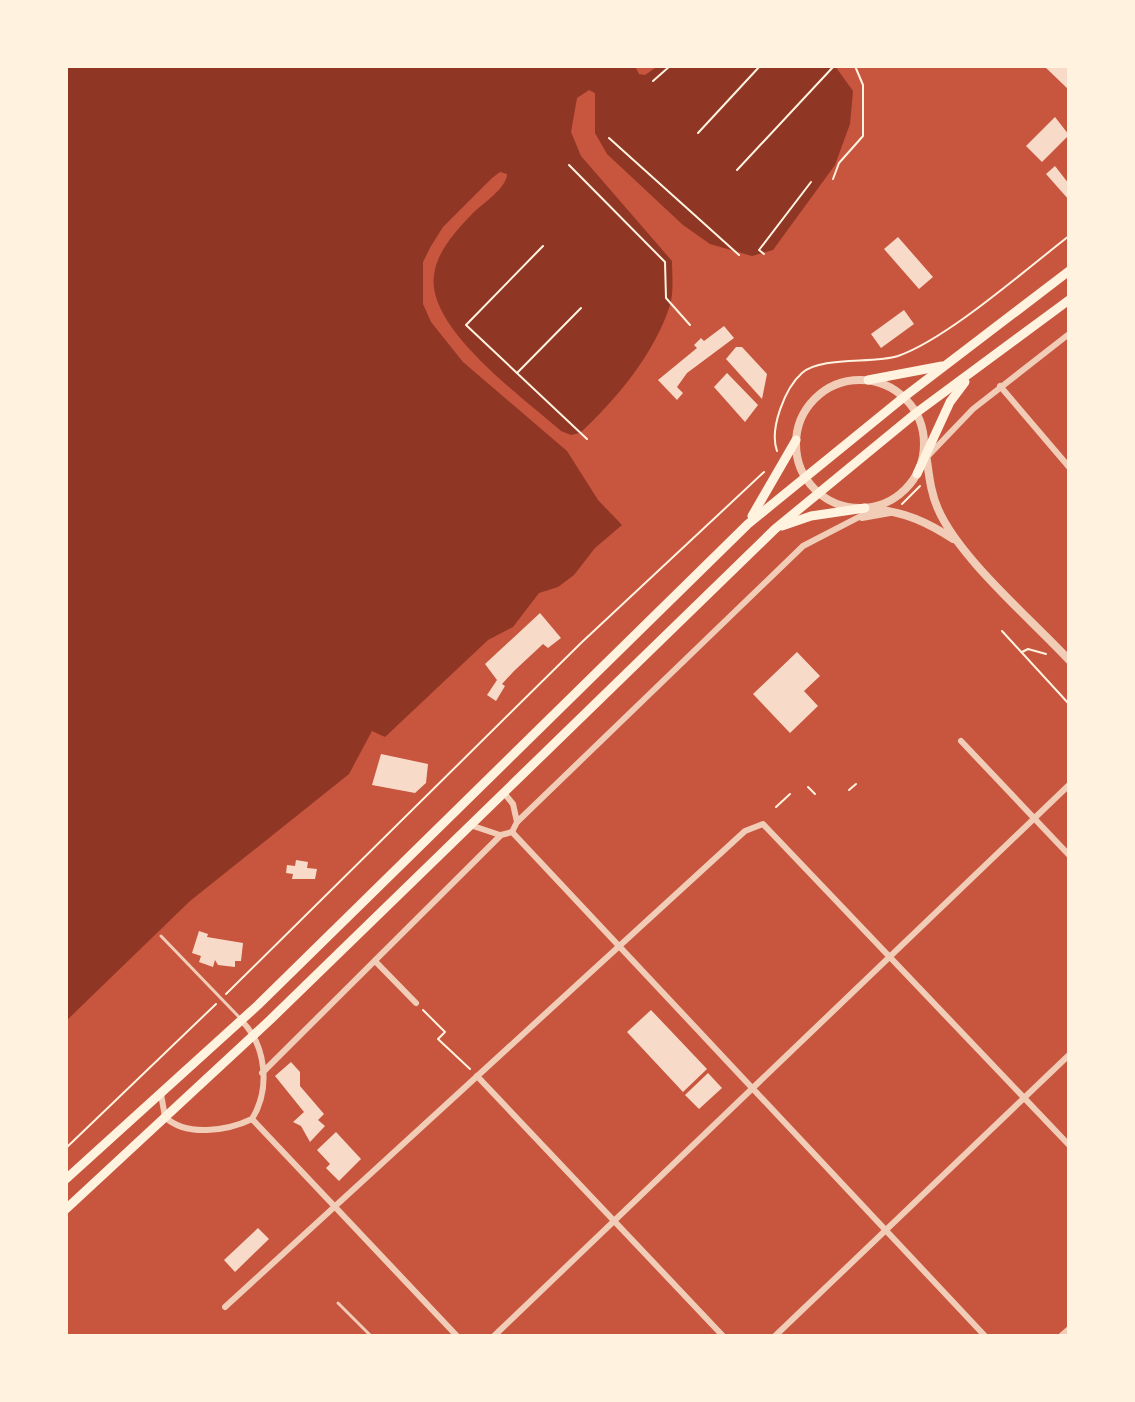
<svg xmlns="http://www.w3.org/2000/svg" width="1135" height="1402" font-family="Manrope,sans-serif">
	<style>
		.water { fill: #8f3625 }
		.building { fill: #f7dbc8 }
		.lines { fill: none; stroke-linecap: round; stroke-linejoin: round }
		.path { stroke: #fff3e0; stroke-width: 2 }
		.service { stroke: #f1ccb7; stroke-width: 3 }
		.minor { stroke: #f1ccb7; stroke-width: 6 }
		.tertiary { stroke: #f1ccb7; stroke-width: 8 }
		.secondary { stroke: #fff3e0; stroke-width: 9 }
	</style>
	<rect width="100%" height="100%" fill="#c8553d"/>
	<path class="water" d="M66 66H635L639 74 645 75 658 66H835L853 91 850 124 835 165 773 250 752 256 710 244 683 225 607 154 595 133V93L589 90 577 98 571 132 581 156 672 261C672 274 674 292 670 305 655 353 616 400 580 433L571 435 561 431C524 398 426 329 434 275 437 251 456 231 472 214 482 204 507 188 507 174L500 172 492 178 443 227 431 246 423 262V304L431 322 463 362 567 451 598 500 622 525 595 548 574 575 558 587 539 593 513 627 488 640 385 737 372 731 349 774 190 901 66 1021Z"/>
	<g class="building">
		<polygon points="1044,66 1069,66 1069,90"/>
		<polygon points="1055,117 1069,135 1042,162 1026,146"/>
		<polygon points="1055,166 1069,184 1069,200 1046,174"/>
		<polygon points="898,237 933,277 919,289 884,249"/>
		<polygon points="904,310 914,324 881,348 871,334"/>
		<polygon points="724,326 734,338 687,373 677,387 683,393 677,400 658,380 697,348 694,345 701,338 704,341"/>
		<polygon points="736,347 742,347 767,374 762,399 726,359"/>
		<polygon points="727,373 758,405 745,422 714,387"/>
		<polygon points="540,613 561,638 548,648 543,644 514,671 502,684 505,686 496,701 487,695 497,680 485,664"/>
		<polygon points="797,652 820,676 804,691 818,706 790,733 753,694"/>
		<polygon points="381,754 428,764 426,783 415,793 372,785"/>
		<polygon points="296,860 308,862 307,868 317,869 315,879 292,879 293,874 286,873 287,865 295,866"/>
		<polygon points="199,931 208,934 207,937 243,943 241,961 235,961 235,967 218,965 215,960 213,967 199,962 201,956 192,953"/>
		<polygon points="651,1010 707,1069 683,1092 627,1032"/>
		<polygon points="291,1062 300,1072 300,1086 324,1114 318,1120 325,1126 310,1142 301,1126 293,1122 304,1112 275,1076"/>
		<polygon points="708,1073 722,1088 699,1109 685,1095"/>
		<polygon points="336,1132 361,1159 339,1181 326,1168 330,1164 317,1150"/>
		<polygon points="258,1228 269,1239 235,1272 224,1260"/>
	</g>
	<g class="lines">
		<g class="path">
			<polyline points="653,81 670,66"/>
			<polyline points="698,133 760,66"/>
			<polyline points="609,138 739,255"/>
			<polyline points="569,165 665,262 666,298 690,325"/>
			<polyline points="737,170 834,66"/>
			<polyline points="833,179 839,163 863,136 863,85 855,66"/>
			<polyline points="543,246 466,325 587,439"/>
			<polyline points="764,254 759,250 811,182"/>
			<polyline points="517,373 581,308"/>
			<path d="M777 451C769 429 785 388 802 373 821 356 873 364 898 356 947 339 1025 270 1069 236"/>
			<polyline points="902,504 920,486"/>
			<polyline points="1002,631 1069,704"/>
			<polyline points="1022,652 1028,649 1046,654"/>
			<polyline points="808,787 815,794"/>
			<polyline points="849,790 856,784"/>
			<polyline points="776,807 790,794"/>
			<polyline points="226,994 581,643 764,472"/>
			<polyline points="423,1010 445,1032 438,1039 470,1069"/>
			<polyline points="66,1148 216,1004"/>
		</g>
		<g class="service">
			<polyline points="161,936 239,1017"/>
			<polyline points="338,1303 371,1336"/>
		</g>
		<g class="minor">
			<polyline points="1000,386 1069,467"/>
			<polyline points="927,457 973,409 1069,334"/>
			<polyline points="862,518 890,513"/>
			<polyline points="961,741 1069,855"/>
			<polyline points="504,793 513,804 517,822"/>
			<polyline points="470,825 500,835"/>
			<polyline points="512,832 985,1336"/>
			<polyline points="375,961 416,1003"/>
			<polyline points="262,1073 501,835 512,832 517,822 803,546 886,503"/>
			<polyline points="477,1076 723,1336"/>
			<path d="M161 1094 165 1117C186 1137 227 1131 252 1119 271 1088 266 1045 241 1020"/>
			<polyline points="252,1119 457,1336"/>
			<polyline points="225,1307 745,831 763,824 1069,1145"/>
			<polyline points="494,1336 1069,785"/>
			<polyline points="775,1336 1069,1055"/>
			<polyline points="1061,1336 1069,1329"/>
		</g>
		<g class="tertiary">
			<circle cx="860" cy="444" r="64"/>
			<path d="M926 454C929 473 930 491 938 509 959 558 1031 619 1069 660"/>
			<path d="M874 509C905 512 927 522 953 539"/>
		</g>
		<g class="secondary">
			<polyline points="868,380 942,366"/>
			<polyline points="917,474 950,402 965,382"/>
			<polyline points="752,516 796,440"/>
			<polyline points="782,526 811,516 865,508"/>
			<polyline points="66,1179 258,1005 748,524 904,397 1069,271"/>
			<polyline points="66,1209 270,1020 775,529 916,413 1069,300"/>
		</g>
	</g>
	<rect width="1135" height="1402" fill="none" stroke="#fff3e0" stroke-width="136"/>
</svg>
